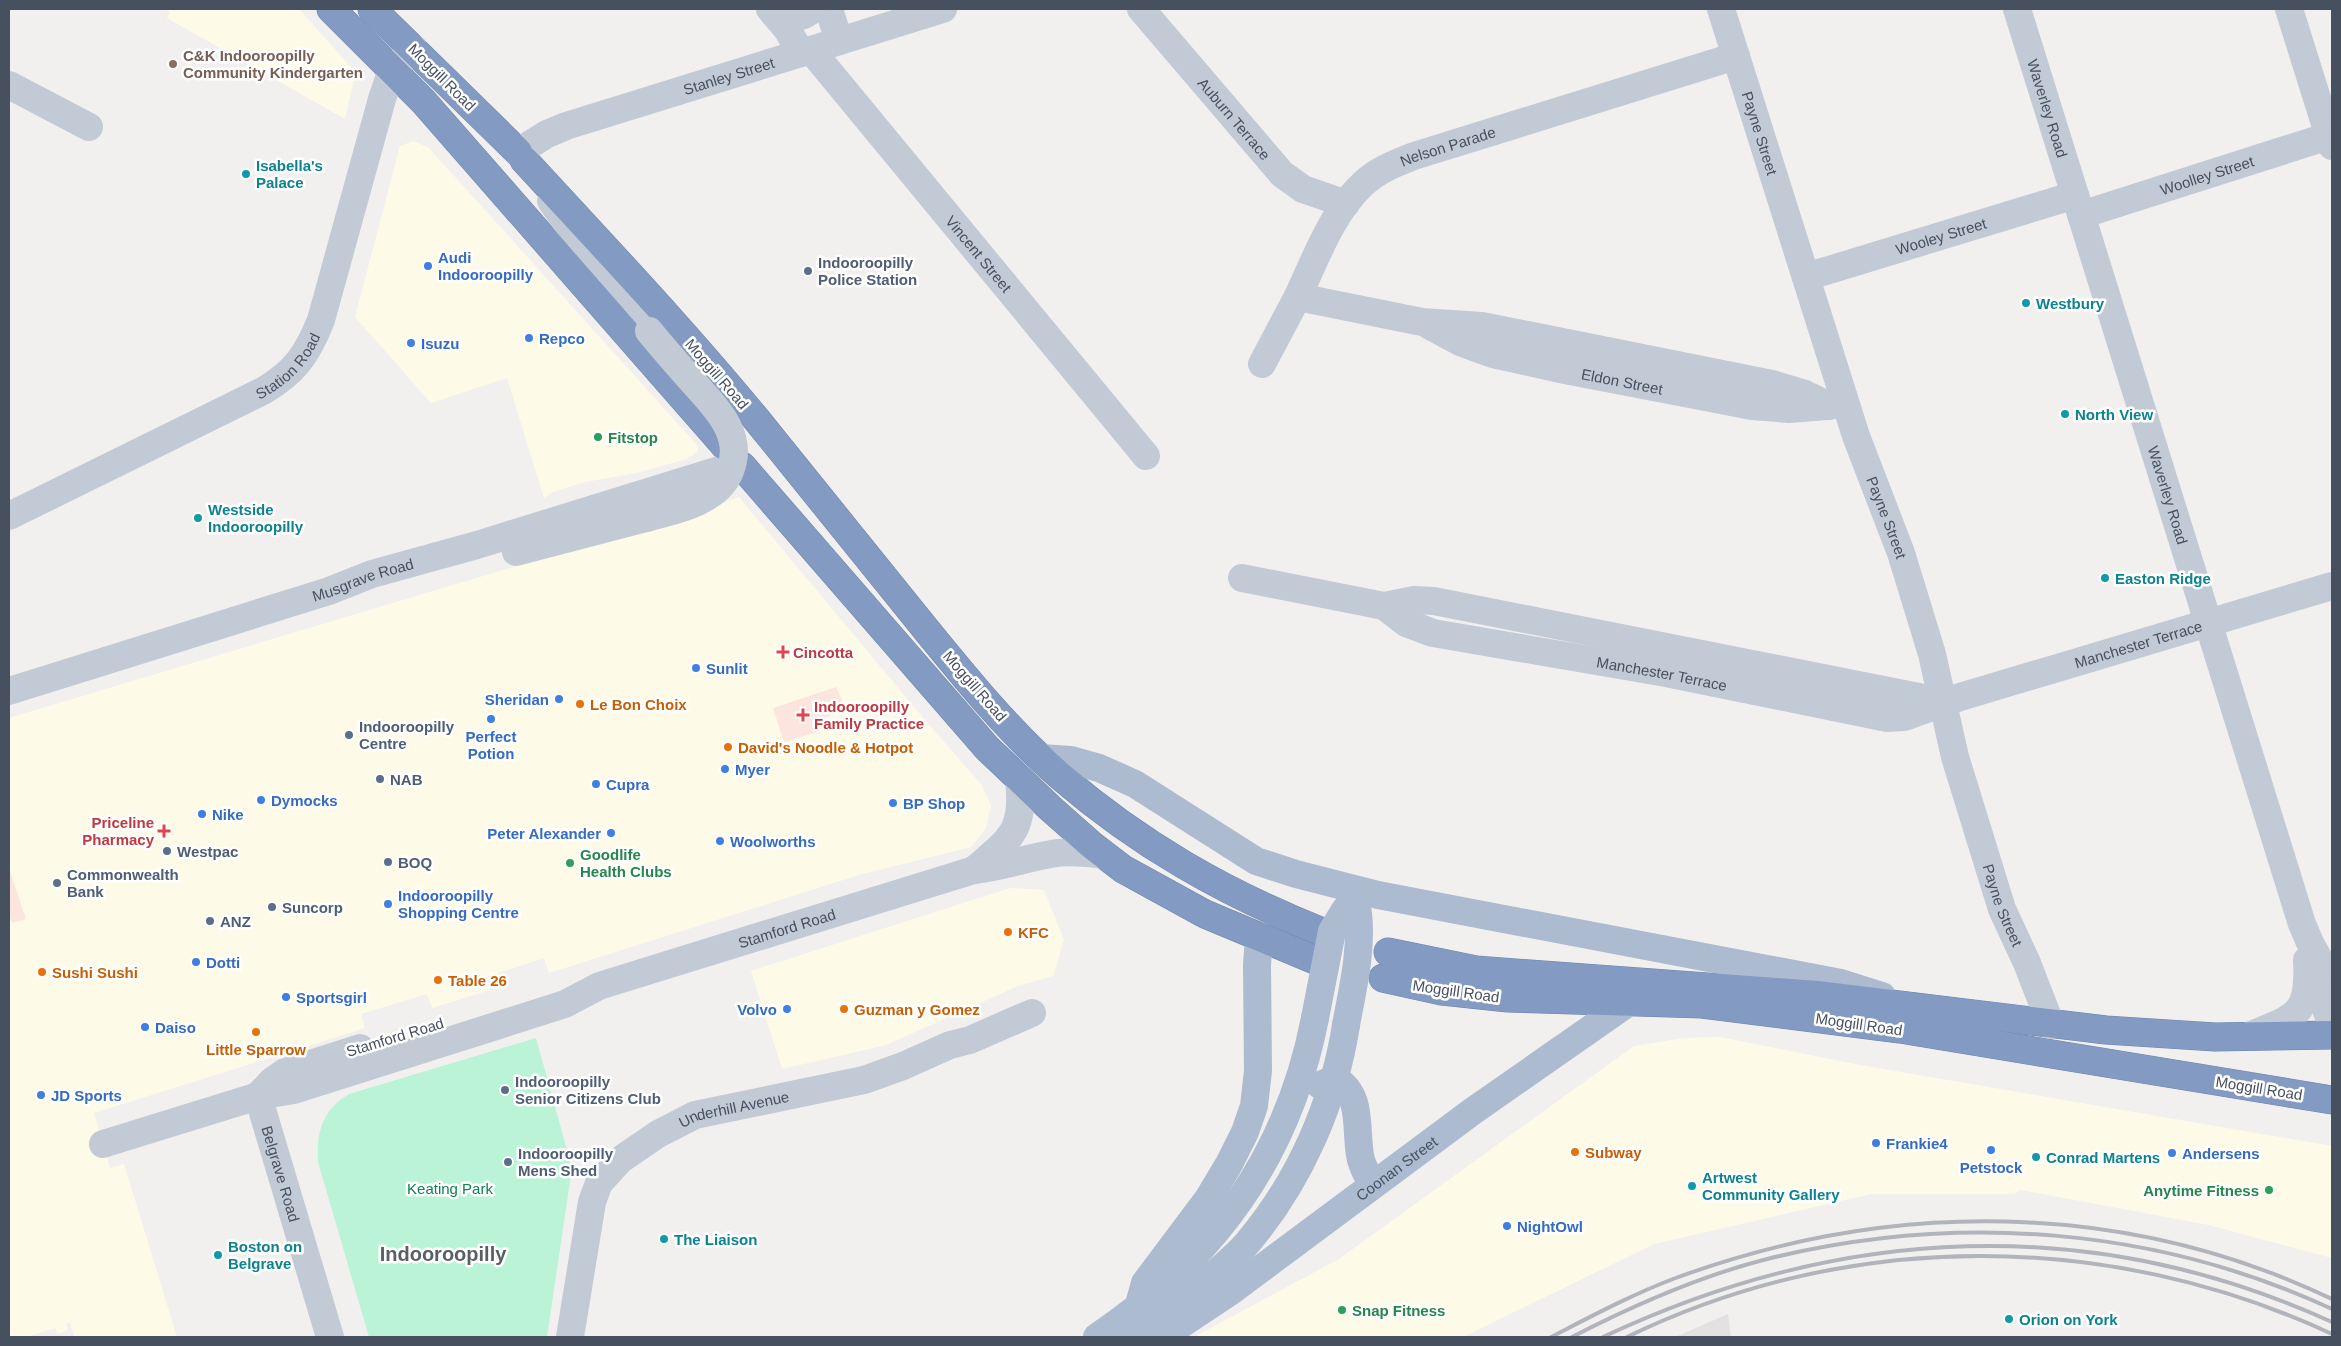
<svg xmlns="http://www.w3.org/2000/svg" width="2341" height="1346" font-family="Helvetica,sans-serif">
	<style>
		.commercial { fill: #fefae8 }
		.education { fill: #e3e1e1 }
		.medical { fill: #fde5df }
		.green { fill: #bbf3d6 }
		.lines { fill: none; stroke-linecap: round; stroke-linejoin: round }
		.highway-casing { stroke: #6e86ae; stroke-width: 29 }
		.minor { stroke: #c2cad6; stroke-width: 28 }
		.major { stroke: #adbbd1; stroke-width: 28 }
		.highway { stroke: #839bc2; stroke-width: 28 }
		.rail { stroke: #b1b4bb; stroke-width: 4 }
		.minor-bridge { stroke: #c2cad6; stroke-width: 28 }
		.major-bridge { stroke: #adbbd1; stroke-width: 28 }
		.education-dot { fill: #8d6e63; stroke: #fff; stroke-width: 2 }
		.culture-dot { fill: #0f9aa8; stroke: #fff; stroke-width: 2 }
		.shop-dot { fill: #3f7fe0; stroke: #fff; stroke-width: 2 }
		.service-dot { fill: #5c6f8a; stroke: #fff; stroke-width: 2 }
		.leisure-dot { fill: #2e9e5b; stroke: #fff; stroke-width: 2 }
		.health-dot { fill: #e0444e; stroke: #fff; stroke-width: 2 }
		.food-dot { fill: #e8710a; stroke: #fff; stroke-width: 2 }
		.labels { text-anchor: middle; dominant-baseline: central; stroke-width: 5; stroke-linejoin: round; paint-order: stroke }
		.education-label { font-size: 15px; font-weight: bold; fill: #785e54; stroke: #fff; text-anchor: start }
		.street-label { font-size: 15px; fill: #46505f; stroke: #fff }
		.culture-label { font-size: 15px; font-weight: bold; fill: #0d838f; stroke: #fff; text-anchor: start }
		.shop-label { font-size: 15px; font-weight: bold; fill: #366cbe; stroke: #fff; text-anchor: start }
		.service-label { font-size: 15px; font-weight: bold; fill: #4e5e75; stroke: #fff; text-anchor: start }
		.leisure-label { font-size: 15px; font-weight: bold; fill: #27864d; stroke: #fff; text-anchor: start }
		.health-label { font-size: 15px; font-weight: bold; fill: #be3a42; stroke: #fff; text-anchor: start }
		.food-label { font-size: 15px; font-weight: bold; fill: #c56008; stroke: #fff; text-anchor: start }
		.park-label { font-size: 15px; fill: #0f8254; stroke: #fff }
		.district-label { font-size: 20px; font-weight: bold; fill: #5b5f65; stroke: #fff }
	</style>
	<rect width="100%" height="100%" fill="#f2f0ef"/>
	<g class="commercial">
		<polygon points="164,9 299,9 351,67 354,79 345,119 167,18 170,12"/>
		<polygon points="413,141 428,147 698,446 697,452 687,459 636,473 585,482 553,492 544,498 507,378 431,403 355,317 400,146"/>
		<polygon points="739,497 930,726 982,785 991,806 986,828 971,847 862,874 549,973 544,958 486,977 490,990 432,1008 427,994 361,1014 365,1028 94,1113 110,1168 124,1164 177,1337 74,1337 70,1323 66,1324 68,1330 58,1334 55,1328 26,1337 9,1337 9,718 710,508"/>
		<polygon points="1010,888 1044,890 1064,940 1053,976 1018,986 886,1045 782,1069 751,971"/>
		<polygon points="1720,1037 1860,1065 2332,1146 2332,1258 2209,1225 2021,1190 2014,1194 1871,1194 1654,1244 1463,1337 1194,1337 1339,1259 1634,1046 1684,1038"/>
	</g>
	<polygon class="education" points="1728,1314 1731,1337 1675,1337"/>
	<g class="medical">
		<polygon points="836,687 843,703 823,721 814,724 817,732 784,742 773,708"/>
		<polygon points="10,871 26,919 12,923 9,915"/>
	</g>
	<path class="green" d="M536 1038 572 1168 547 1337H369L318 1162C316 1133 322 1110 349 1094Z"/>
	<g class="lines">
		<defs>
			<g id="highway">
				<polyline points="331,9 423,101 725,446"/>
				<polyline points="372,9 518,152"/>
				<path d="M524 160C604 247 686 333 761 425 814 490 867 556 920 622 964 676 1008 731 1060 776 1139 844 1223 892 1320 931"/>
				<polyline points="742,466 987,748 1050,808 1093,846 1123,869 1205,914 1315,960"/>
				<polyline points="1388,952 1476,970 1817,995 2106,1030 2215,1037 2332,1035"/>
				<polyline points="1383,978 1442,991 1508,998 1702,1004 1900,1029 2332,1100"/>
			</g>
		</defs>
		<use href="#highway" class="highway-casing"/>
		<g class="minor">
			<polyline points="770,9 787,29 801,53"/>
			<polyline points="829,9 839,41"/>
			<path id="s1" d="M1141 9 1282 174 1303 189 1346 204"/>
			<path id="s2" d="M1721 9 1856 436 1901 553 1932 654 1955 757 2002 909 2027 963 2051 1025"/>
			<path id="s3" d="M2017 9 2302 924 2311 945 2332 982"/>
			<polyline points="2289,9 2332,146"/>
			<path d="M774 13C787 16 802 21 812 9"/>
			<path id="s4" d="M811 50 1146 456"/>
			<polyline points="9,85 89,127"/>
			<path id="s5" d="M518 152 547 134 566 126 943 9"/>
			<polyline points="551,201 604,276 649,331"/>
			<path id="s6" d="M2081 215 2332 135"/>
			<path id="s7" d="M1806 277 2075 195"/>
			<polyline points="1298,297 1422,322 1482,326 1772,384 1805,394 1830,406"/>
			<path id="s8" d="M1430 326 1460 342 1493 354 1565 370 1752 406 1789 409 1827 406"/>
			<path id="s9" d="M1262 364C1274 341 1286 319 1298 296 1316 258 1332 212 1364 183 1378 170 1396 163 1414 156L1736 56"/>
			<path id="s10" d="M9 516 263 391C295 372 307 355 321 320L382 99 392 70 414 49"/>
			<polyline points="516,552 646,518"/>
			<polyline points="1242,578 1384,606 1414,600 1434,601 1944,702"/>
			<path id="s11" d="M1384 606 1406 623 1433 633 1666 673 1887 718 1904 717 1960 697 2332 586"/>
			<path id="s12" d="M9 691 329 591 372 574 477 545 719 470"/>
			<path d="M974 870C1011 838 1025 831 1019 779"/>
			<polyline points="2310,967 2332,1025"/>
			<path d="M2249 1036C2296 1016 2310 1016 2307 960"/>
			<polyline points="258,1096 272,1081 285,1072 360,1048"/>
			<path id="s13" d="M258 1096 330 1337"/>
			<path id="s14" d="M103 1144 258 1096 294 1090 565 1004 599 986 974 870C1003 867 1029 857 1057 853 1073 851 1088 853 1104 855"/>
			<path id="s15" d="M570 1337 592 1202 599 1183 620 1160 658 1134 695 1115 864 1080 903 1066 950 1045 970 1040 1032 1013"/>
		</g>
		<g class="major">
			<polyline points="1041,758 1071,760 1099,768 1135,784 1256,861 1296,874 1378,895 1841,983 1882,996"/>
			<path d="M1320 1085 1335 1079C1365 1096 1354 1132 1361 1160 1364 1169 1368 1177 1372 1185"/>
			<polyline points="1138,1308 1145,1283 1208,1199 1229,1164 1245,1132 1254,1106 1258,1071 1257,965 1259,938"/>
			<path d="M1130 1335C1164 1315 1196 1291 1225 1265 1233 1257 1242 1250 1249 1241 1300 1180 1334 1103 1346 1025"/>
			<path d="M1097 1337C1214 1258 1288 1157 1315 1018"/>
			<path id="s16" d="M1162 1337 1231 1291 1473 1111 1632 1000"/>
		</g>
		<use href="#highway" class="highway"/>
		<g class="rail">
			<path d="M1551 1337C1590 1317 1631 1295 1673 1279 1889 1199 2122 1199 2332 1299"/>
			<path d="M1572 1337C1634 1305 1700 1276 1767 1259 1957 1212 2155 1227 2332 1309"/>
			<path d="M1603 1337C1841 1225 2090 1212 2332 1322"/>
			<path d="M1627 1337C1849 1229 2109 1230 2332 1334"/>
		</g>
		<path class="minor-bridge" d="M646 518C667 512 690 508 708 496 718 490 726 481 730 471 745 434 714 406 692 381 677 364 663 348 649 331"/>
		<g class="major-bridge">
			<polyline points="1315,1018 1332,931 1345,910"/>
			<path d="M1346 1025C1353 987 1362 951 1358 913"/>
		</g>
	</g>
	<circle class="education-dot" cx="173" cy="64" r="5"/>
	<g class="culture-dot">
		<circle cx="246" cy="174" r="5"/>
		<circle cx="2026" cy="303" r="5"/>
		<circle cx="2065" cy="414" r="5"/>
		<circle cx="198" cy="518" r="5"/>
		<circle cx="2105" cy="578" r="5"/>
		<circle cx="2036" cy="1157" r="5"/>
		<circle cx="1692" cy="1186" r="5"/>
		<circle cx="664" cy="1239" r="5"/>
		<circle cx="218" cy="1255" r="5"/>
		<circle cx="2009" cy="1319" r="5"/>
	</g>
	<g class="shop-dot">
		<circle cx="428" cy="266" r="5"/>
		<circle cx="529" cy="338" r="5"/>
		<circle cx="411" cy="343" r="5"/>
		<circle cx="696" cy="668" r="5"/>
		<circle cx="559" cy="699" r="5"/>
		<circle cx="491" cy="719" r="5"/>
		<circle cx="725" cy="769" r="5"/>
		<circle cx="596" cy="784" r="5"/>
		<circle cx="261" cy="800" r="5"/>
		<circle cx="893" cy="803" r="5"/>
		<circle cx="202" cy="814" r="5"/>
		<circle cx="611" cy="833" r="5"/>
		<circle cx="720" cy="841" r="5"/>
		<circle cx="388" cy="904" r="5"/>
		<circle cx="196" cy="962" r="5"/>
		<circle cx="286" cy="997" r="5"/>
		<circle cx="787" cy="1009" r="5"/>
		<circle cx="145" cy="1027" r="5"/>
		<circle cx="41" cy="1095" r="5"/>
		<circle cx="1876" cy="1143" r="5"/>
		<circle cx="1991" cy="1150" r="5"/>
		<circle cx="2172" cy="1153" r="5"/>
		<circle cx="1507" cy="1226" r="5"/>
	</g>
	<g class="service-dot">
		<circle cx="808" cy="271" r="5"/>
		<circle cx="349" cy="735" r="5"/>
		<circle cx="380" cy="779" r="5"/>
		<circle cx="167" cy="851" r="5"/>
		<circle cx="388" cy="862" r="5"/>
		<circle cx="57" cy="883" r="5"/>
		<circle cx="272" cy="907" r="5"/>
		<circle cx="210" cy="921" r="5"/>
		<circle cx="505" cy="1090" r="5"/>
		<circle cx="508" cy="1162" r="5"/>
	</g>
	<g class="leisure-dot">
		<circle cx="598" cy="437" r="5"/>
		<circle cx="570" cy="863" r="5"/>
		<circle cx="2269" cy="1190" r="5"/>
		<circle cx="1342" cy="1310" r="5"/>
	</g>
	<g class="health-dot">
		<path d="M780.5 644.5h5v5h5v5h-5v5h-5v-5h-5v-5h5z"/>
		<path d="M800.5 707.5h5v5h5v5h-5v5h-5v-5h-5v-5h5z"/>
		<path d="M161.5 823.5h5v5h5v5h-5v5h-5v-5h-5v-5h5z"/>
	</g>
	<g class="food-dot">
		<circle cx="580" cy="704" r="5"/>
		<circle cx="728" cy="747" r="5"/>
		<circle cx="1008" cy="932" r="5"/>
		<circle cx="42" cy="972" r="5"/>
		<circle cx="438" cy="980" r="5"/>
		<circle cx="844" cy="1009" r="5"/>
		<circle cx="256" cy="1032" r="5"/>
		<circle cx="1575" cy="1152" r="5"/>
	</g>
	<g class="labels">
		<g class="education-label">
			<text x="183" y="55">C&amp;K Indooroopilly<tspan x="183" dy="17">Community Kindergarten</tspan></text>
		</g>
		<g class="street-label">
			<text stroke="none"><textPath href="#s5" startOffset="225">Stanley Street</textPath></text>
			<text transform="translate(442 77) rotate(45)">Moggill Road</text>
			<text stroke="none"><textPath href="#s3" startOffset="104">Waverley Road</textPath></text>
			<text stroke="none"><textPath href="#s1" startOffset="144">Auburn Terrace</textPath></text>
			<text stroke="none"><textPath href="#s2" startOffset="130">Payne Street</textPath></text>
			<text stroke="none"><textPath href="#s9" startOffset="301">Nelson Parade</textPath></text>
			<text stroke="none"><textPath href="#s6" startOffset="132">Woolley Street</textPath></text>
			<text stroke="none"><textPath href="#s7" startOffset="141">Wooley Street</textPath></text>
			<text stroke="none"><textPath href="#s4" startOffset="264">Vincent Street</textPath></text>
			<text stroke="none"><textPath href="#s10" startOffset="319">Station Road</textPath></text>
			<text transform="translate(717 374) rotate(49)">Moggill Road</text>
			<text stroke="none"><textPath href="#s8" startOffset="201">Eldon Street</textPath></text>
			<text stroke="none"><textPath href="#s3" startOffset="509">Waverley Road</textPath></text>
			<text stroke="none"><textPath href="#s2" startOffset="535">Payne Street</textPath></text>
			<text stroke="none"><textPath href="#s12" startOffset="371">Musgrave Road</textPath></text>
			<text stroke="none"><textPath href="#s11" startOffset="781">Manchester Terrace</textPath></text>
			<text stroke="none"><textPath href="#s11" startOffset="289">Manchester Terrace</textPath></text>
			<text transform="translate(975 686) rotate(49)">Moggill Road</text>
			<text stroke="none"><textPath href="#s2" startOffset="940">Payne Street</textPath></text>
			<text stroke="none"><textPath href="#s14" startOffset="718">Stamford Road</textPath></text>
			<text transform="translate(1456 991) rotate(8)">Moggill Road</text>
			<text transform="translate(1859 1024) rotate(8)">Moggill Road</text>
			<text transform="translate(395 1037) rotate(-17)">Stamford Road</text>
			<text transform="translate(2259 1088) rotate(9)">Moggill Road</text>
			<text stroke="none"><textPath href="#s15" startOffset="315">Underhill Avenue</textPath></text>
			<text stroke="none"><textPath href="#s16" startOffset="289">Coonan Street</textPath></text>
			<text stroke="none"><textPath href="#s13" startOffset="81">Belgrave Road</textPath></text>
		</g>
		<g class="culture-label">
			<text x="256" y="165">Isabella's<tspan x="256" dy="17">Palace</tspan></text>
			<text x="2036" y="303">Westbury</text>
			<text x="2075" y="414">North View</text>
			<text x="208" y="509">Westside<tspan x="208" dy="17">Indooroopilly</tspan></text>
			<text x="2115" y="578">Easton Ridge</text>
			<text x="2046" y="1157">Conrad Martens</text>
			<text x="1702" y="1177">Artwest<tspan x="1702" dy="17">Community Gallery</tspan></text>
			<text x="674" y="1239">The Liaison</text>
			<text x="228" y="1246">Boston on<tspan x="228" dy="17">Belgrave</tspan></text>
			<text x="2019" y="1319">Orion on York</text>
		</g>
		<g class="shop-label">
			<text x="438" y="257">Audi<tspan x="438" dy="17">Indooroopilly</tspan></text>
			<text x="539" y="338">Repco</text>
			<text x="421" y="343">Isuzu</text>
			<text x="706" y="668">Sunlit</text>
			<text x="549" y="699" text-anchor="end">Sheridan</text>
			<text x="491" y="736" text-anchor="middle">Perfect<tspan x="491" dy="17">Potion</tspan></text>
			<text x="735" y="769">Myer</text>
			<text x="606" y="784">Cupra</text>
			<text x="271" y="800">Dymocks</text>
			<text x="903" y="803">BP Shop</text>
			<text x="212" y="814">Nike</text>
			<text x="601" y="833" text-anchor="end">Peter Alexander</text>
			<text x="730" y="841">Woolworths</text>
			<text x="398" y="895">Indooroopilly<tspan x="398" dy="17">Shopping Centre</tspan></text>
			<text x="206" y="962">Dotti</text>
			<text x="296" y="997">Sportsgirl</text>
			<text x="777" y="1009" text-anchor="end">Volvo</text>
			<text x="155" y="1027">Daiso</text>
			<text x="51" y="1095">JD Sports</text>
			<text x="1886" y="1143">Frankie4</text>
			<text x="2182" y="1153">Andersens</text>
			<text x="1991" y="1167" text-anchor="middle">Petstock</text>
			<text x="1517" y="1226">NightOwl</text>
		</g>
		<g class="service-label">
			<text x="818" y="262">Indooroopilly<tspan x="818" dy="17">Police Station</tspan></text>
			<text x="359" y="726">Indooroopilly<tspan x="359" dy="17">Centre</tspan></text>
			<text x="390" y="779">NAB</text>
			<text x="177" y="851">Westpac</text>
			<text x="398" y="862">BOQ</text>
			<text x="67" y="874">Commonwealth<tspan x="67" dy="17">Bank</tspan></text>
			<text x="282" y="907">Suncorp</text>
			<text x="220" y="921">ANZ</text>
			<text x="515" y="1081">Indooroopilly<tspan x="515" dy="17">Senior Citizens Club</tspan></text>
			<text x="518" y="1153">Indooroopilly<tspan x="518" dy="17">Mens Shed</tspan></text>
		</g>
		<g class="leisure-label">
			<text x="608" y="437">Fitstop</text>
			<text x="580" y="854">Goodlife<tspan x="580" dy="17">Health Clubs</tspan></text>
			<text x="2259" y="1190" text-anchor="end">Anytime Fitness</text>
			<text x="1352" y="1310">Snap Fitness</text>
		</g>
		<g class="health-label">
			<text x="793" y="652">Cincotta</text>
			<text x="814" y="706">Indooroopilly<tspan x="814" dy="17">Family Practice</tspan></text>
			<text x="154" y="822" text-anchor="end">Priceline<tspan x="154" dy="17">Pharmacy</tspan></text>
		</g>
		<g class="food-label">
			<text x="590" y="704">Le Bon Choix</text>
			<text x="738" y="747">David's Noodle &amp; Hotpot</text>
			<text x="1018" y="932">KFC</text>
			<text x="52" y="972">Sushi Sushi</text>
			<text x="448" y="980">Table 26</text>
			<text x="854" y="1009">Guzman y Gomez</text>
			<text x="256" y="1049" text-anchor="middle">Little Sparrow</text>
			<text x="1585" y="1152">Subway</text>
		</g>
		<g class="park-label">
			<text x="450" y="1188">Keating Park</text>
		</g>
		<g class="district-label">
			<text x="443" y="1254">Indooroopilly</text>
		</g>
	</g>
	<rect width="2341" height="1346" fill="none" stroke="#46505f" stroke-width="20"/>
</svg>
